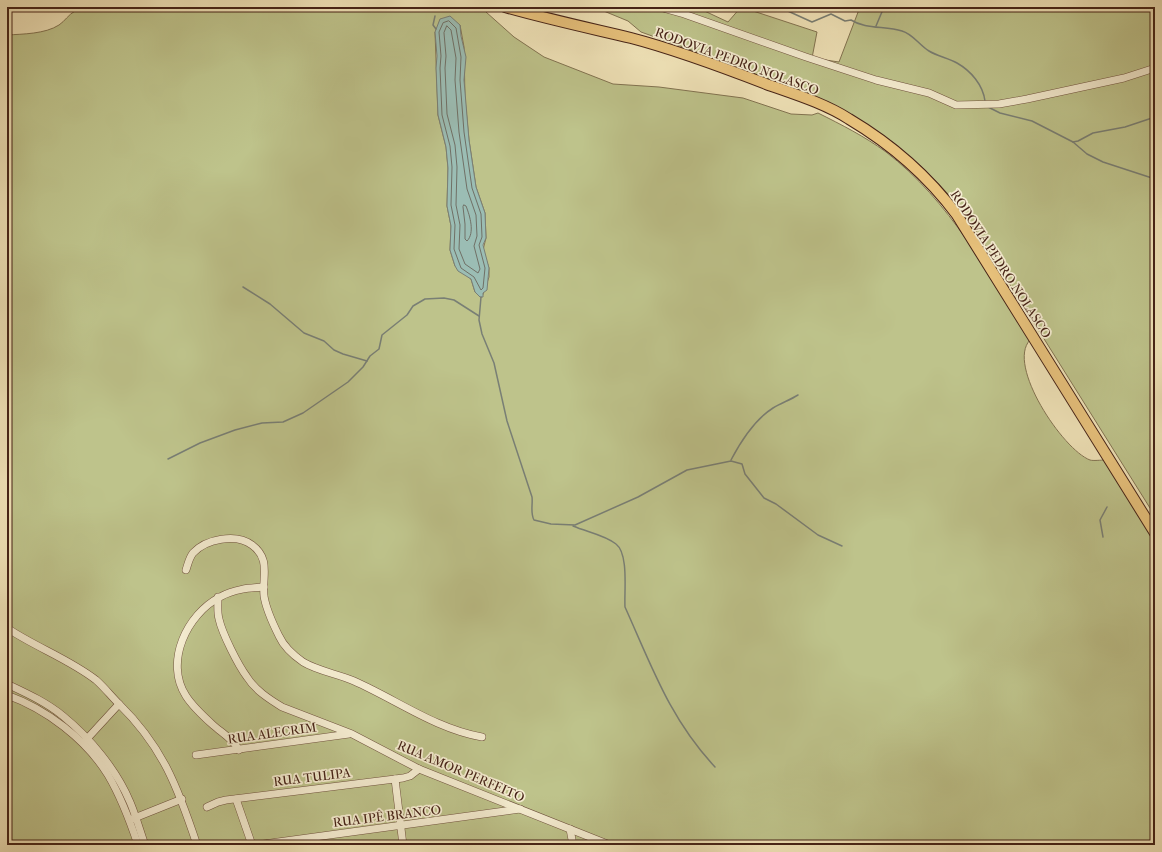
<svg xmlns="http://www.w3.org/2000/svg" width="1162" height="852" font-family="'IM FELL French Canon',serif">
	<style>
		.green { fill: #bec38b; stroke: #827351; fill-rule: evenodd }
		.water { fill: #9bbdb4; stroke: #797f75 }
		.lines { fill: none; stroke-linecap: round; stroke-linejoin: round }
		.shore { stroke: #707066; stroke-width: 1 }
		.stream { stroke: #797f75; stroke-width: 1.5 }
		.minor-casing { stroke: #70533f; stroke-width: 8 }
		.highway-casing { stroke: #462317; stroke-width: 12 }
		.minor { stroke: #f5edd1; stroke-width: 7 }
		.highway { stroke: #e8c27c; stroke-width: 10 }
		.labels { text-anchor: middle; dominant-baseline: central; stroke-width: 3.5; stroke-linejoin: round; paint-order: stroke }
		.street-label { font-size: 13px; fill: #462317; stroke: #f5edd1 }
	</style>
	<rect width="100%" height="100%" fill="#f0e3b8"/>
	<filter id="stains"><feTurbulence type="fractalNoise" baseFrequency=".005" numOctaves="4"/><feColorMatrix values="0 0 0 0 .2 0 0 0 0 .09 0 0 0 0 .02 0 0 0 .5 -.17"/></filter>
	<radialGradient id="worn" r=".72"><stop offset=".6" stop-color="#630" stop-opacity="0"/><stop offset="1" stop-color="#630" stop-opacity=".3"/></radialGradient>
	<g class="green">
		<path d="M126 7 214 11 216 7H474L489 10 486 12 514 37 544 57 613 84 659 87 743 98 791 114 812 115 818 113C842 125 864 136 886 152 950 201 988 273 1030 340 1006 365 1063 450 1090 460 1093 461 1101 460 1105 460L1155 538V845H7V35C23 34 45 34 59 25 65 21 68 15 75 11ZM460 25 464 47 465 99 469 140 476 187 485 213 486 238 483 250 489 268V277L482 297H480L475 292 471 279 455 266 450 250 451 226 447 206 448 168 446 147 438 115 435 32Z"/>
		<polygon points="594,7 696,7 728,22 741,7 817,32 812,58 839,62 860,7 1155,7 1155,516 979,235 950,196 923,168 894,143 871,128 739,67 641,32 628,21"/>
	</g>
	<polygon class="water" points="450,16 460,25 461,36 466,57 464,80 469,140 476,187 485,213 486,238 483,245 489,268 487,290 483,293 483,297 480,297 475,292 471,279 458,271 455,266 450,250 451,226 447,206 448,168 446,147 438,115 436,68 437,56 435,32 440,19"/>
	<g class="lines">
		<g class="shore">
			<polygon points="449,21 456,28 461,57 460,80 464,132 472,188 481,214 482,237 479,245 485,268 483,288 481,290 474,277 461,268 454,249 455,225 451,205 452,167 450,146 442,115 440,68 441,56 439,32 443,23"/>
			<polygon points="447,26 451,30 456,58 455,80 459,132 467,189 476,215 477,236 474,246 480,269 478,273 465,264 459,249 460,225 456,205 457,167 455,145 447,114 445,68 446,56 444,33"/>
			<path d="M464 205 466 206C470 216 475 233 467 241L465 239V224L463 207Z"/>
		</g>
		<g class="stream">
			<path d="M779 7 812 22 831 14 845 21 851 20C865 29 885 26 902 31 913 34 919 45 929 51 937 56 948 58 957 63 971 71 983 85 985 101"/>
			<polyline points="435,16 433,25 436,29"/>
			<polyline points="876,26 884,7"/>
			<polyline points="988,107 1000,113 1032,121 1073,142 1087,154 1103,162 1155,179"/>
			<polyline points="1073,142 1078,141 1093,133 1125,127 1155,117"/>
			<polyline points="243,287 270,304 304,333 324,341 334,350 343,354 367,361"/>
			<path d="M481 297 479 320 482 334 494 363 507 421 532 497C533 504 530 513 534 520L551 524 575 525 638 497 687 470 731 461 742 464 745 474 764 498 776 504 818 535 842 546"/>
			<polyline points="168,459 200,443 235,430 262,423 283,422 303,413 348,382 363,367 370,356 379,349 382,335 407,315 413,306 425,299 444,298 454,300 479,316"/>
			<path d="M731 460C741 441 754 420 773 408 781 403 790 400 798 395"/>
			<path d="M573 526C587 532 605 535 616 544 629 554 624 592 625 607 652 667 670 719 715 767"/>
			<polyline points="1103,537 1100,520 1107,507"/>
		</g>
		<defs>
			<g id="minor">
				<polyline points="659,7 684,14 806,57 876,80 929,93 956,105 999,104 1027,99 1124,78 1155,68"/>
				<path d="M186 570C188 564 189 558 193 553 206 539 236 533 252 545 271 559 262 576 264 596 266 609 273 624 279 636 284 647 293 655 303 662 318 671 338 674 354 681 397 700 436 729 482 737"/>
				<path d="M218 597C218 605 217 612 219 619 222 633 238 665 247 677 255 690 269 699 282 707L352 734 419 769 610 845"/>
				<path d="M7 628C35 647 69 659 96 680 104 687 111 696 119 704 163 747 178 788 197 845"/>
				<path d="M7 684C26 693 46 702 63 716 90 738 116 769 130 802 136 816 140 831 145 845"/>
				<path d="M7 695C46 709 86 739 108 775 121 797 130 821 138 845"/>
				<polyline points="85,741 119,704"/>
				<path d="M239 750C233 739 222 733 213 725 203 716 193 707 186 696 164 662 187 614 220 597 234 589 249 588 264 587"/>
				<polyline points="196,755 349,734"/>
				<polyline points="395,779 403,845"/>
				<polyline points="236,799 252,845"/>
				<polyline points="207,807 218,802 226,800 403,778 410,776 419,769"/>
				<polyline points="132,819 182,799"/>
				<polyline points="570,829 573,845"/>
				<polyline points="256,845 520,809"/>
			</g>
			<path id="highway" d="M505 7C547 19 589 28 631 38 677 50 722 67 766 84 794 94 824 103 849 119 891 144 928 176 957 215L1155 533"/>
		</defs>
		<use href="#minor" class="minor-casing"/>
		<use href="#highway" class="highway-casing"/>
		<use href="#minor" class="minor"/>
		<use href="#highway" class="highway"/>
	</g>
	<g class="labels">
		<g class="street-label">
			<text transform="translate(737 61) rotate(20)">RODOVIA PEDRO NOLASCO</text>
			<text transform="translate(1001 264) rotate(57)">RODOVIA PEDRO NOLASCO</text>
			<text transform="translate(272 733) rotate(-8)">RUA ALECRIM</text>
			<text transform="translate(461 771) rotate(23)">RUA AMOR PERFEITO</text>
			<text transform="translate(312 777) rotate(-7)">RUA TULIPA</text>
			<text transform="translate(387 816) rotate(-7)">RUA IPÊ BRANCO</text>
		</g>
	</g>
	<rect width="1162" height="852" fill="none" stroke="#f0e3b8" stroke-width="24"/>
	<rect x="8" y="8" width="1146" height="836" fill="none" stroke="#462317" stroke-width="2"/>
	<rect x="12" y="12" width="1138" height="828" fill="none" stroke="#462317"/>
	<rect width="100%" height="100%" filter="url(#stains)"/>
	<rect width="100%" height="100%" fill="url(#worn)"/>
</svg>
